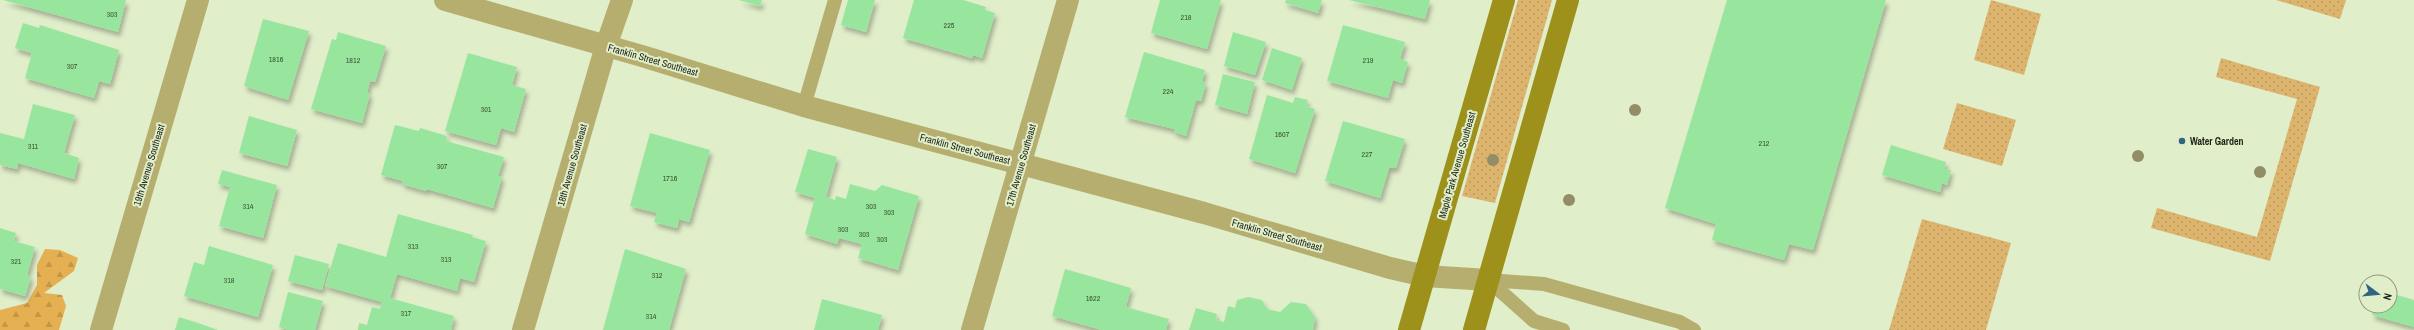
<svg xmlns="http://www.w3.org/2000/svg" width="2414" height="330" font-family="'Archivo Narrow',sans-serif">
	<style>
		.grass { fill: url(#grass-dots) }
		.forest { fill: url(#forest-firs) }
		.building { fill: #98e69d; filter: url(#shadow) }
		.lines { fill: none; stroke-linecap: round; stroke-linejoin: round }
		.lane { stroke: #b5ae6e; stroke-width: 14 }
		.street { stroke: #b5ae6e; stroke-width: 22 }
		.secondary { stroke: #9d901b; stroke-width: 22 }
		.tree { fill: #928d66 }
		.poi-dot { fill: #306681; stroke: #e1eeca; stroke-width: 1.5 }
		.labels { text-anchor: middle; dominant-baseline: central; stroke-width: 4; stroke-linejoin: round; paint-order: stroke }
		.number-label { font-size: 8px; fill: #3b5236 }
		.street-label { font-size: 10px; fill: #1c2114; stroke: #e1eeca }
		.poi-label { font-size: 10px; font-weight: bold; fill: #1c2114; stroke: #e1eeca; text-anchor: start }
	</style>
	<defs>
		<pattern id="grass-dots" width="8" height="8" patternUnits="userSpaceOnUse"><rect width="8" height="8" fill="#dcb46e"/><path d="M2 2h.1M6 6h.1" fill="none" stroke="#bc9a5e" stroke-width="1.8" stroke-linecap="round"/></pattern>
		<pattern id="forest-firs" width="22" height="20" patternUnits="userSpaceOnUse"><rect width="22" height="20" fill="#e4b051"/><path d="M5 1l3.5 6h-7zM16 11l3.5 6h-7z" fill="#c39746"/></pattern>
		<filter id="shadow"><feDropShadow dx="2.5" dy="4.5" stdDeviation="2" flood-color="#0004"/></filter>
	</defs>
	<rect width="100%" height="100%" fill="#e1eeca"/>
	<g class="grass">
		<polygon points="1518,0 1552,0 1495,203 1462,196"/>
		<polygon points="1991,0 2041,14 2024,75 1974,60"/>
		<polygon points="2276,0 2346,0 2340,19"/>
		<polygon points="2221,58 2320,87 2270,261 2151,228 2157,208 2257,237 2297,99 2216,77"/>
		<polygon points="1957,103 2016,120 2002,166 1943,149"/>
		<polygon points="1922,219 2011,243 1986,330 1889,330"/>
	</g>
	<polygon class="forest" points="45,249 60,250 78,258 74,271 44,293 62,295 66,306 59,330 0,330 0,310 27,303 37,285 37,265"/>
	<g class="building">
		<polygon points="3,0 126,0 118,32"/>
		<polygon points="739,0 762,0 760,6"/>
		<polygon points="848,0 875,0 866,32 841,25"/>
		<polygon points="914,0 963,0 986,7 985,10 995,13 982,58 973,55 972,58 903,38"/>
		<polygon points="1160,0 1221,0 1207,49 1151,33"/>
		<polygon points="1286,0 1322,0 1318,13 1285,3"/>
		<polygon points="1349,0 1430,0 1425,19"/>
		<polygon points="1727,0 1886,0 1813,250 1789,244 1784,260 1712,240 1716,224 1665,208"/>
		<polygon points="263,19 309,31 288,100 244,86"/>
		<polygon points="23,23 39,28 40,25 119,50 110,84 99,81 94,98 25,78 32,53 15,48"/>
		<polygon points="1343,25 1405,42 1400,59 1408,62 1402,83 1393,80 1388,98 1327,81"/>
		<polygon points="338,32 386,46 375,82 370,81 367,93 370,94 362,123 311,109 332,39 336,40"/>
		<polygon points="1233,32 1266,42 1255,75 1224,66"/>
		<polygon points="1272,48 1302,58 1292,90 1262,80"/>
		<polygon points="1144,52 1205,70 1202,82 1206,83 1201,101 1196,100 1186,136 1174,132 1174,129 1125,117"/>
		<polygon points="468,53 517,67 512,85 526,89 514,132 501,128 496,145 445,131"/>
		<polygon points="1223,74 1255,82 1247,114 1215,105"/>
		<polygon points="1267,95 1293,103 1295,97 1308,100 1306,106 1315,109 1295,173 1249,159"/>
		<polygon points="33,104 75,115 64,153 79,158 74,179 18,163 17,169 0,165 0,133 24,139"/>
		<polygon points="249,116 297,130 287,166 239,153"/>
		<polygon points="1343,121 1405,139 1396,168 1389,168 1380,198 1325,181"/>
		<polygon points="395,125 419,131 420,128 447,136 446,141 504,157 498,176 502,177 493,208 427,189 426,191 402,184 403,181 381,175"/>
		<polygon points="650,133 710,150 689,222 679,219 677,228 654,222 657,213 630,206"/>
		<polygon points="1891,145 1946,162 1944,169 1951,170 1947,185 1942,183 1940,192 1882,175"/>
		<polygon points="808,149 837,157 826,197 835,200 836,196 846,199 850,184 875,191 882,185 919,196 898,270 858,258 862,244 839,238 837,244 805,234 815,198 795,192"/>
		<polygon points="222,170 277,185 263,238 219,226 230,187 218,184"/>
		<polygon points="398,214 473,235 472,237 486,241 474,282 460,278 457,291 397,274 390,298 454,316 451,330 358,330 359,323 367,325 372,307 380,309 382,302 325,286 338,243 386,257"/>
		<polygon points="0,228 16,233 14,241 35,247 27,275 31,277 25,296 0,289"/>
		<polygon points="209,246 273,265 258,317 184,296 194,262 204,265"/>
		<polygon points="625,249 686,269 669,330 603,330"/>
		<polygon points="295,255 329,264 322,290 288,281"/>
		<polygon points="1065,269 1131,288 1126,307 1169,319 1166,330 1102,330 1052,316"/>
		<polygon points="288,292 323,301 315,330 289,330 279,327"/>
		<polygon points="2390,293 2414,300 2414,327 2372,315 2375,306 2390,306"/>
		<polygon points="1248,297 1262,300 1267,309 1280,312 1291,302 1306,304 1315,317 1313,330 1189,330 1196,308 1217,314 1216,320 1224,322 1228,306 1235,308 1237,300"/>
		<polygon points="822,299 882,315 878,330 814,330"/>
		<polygon points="179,317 195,322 218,330 175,330"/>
	</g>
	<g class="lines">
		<g class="lane">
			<polyline points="804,106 835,0"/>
			<polyline points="1488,280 1544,284 1680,322 1694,330"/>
			<polyline points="1488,280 1534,321 1563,330"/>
		</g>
		<g class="street">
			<polyline points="445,0 642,56 804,106 1204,213 1390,268 1425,276 1488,280"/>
			<polyline points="101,330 198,0"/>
			<polyline points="523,330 606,46 622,0"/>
			<polyline points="972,330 1068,0"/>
		</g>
		<g class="secondary">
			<polyline points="1409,330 1504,0"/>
			<polyline points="1474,330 1568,0"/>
		</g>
	</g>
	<g class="tree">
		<circle cx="1635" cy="110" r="6"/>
		<circle cx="2138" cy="156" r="6"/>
		<circle cx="1493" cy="160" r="6"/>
		<circle cx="2260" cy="172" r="6"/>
		<circle cx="1569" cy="200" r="6"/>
	</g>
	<circle class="poi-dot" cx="2182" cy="141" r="4"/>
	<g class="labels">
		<g class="number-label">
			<text x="112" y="14">303</text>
			<text x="1186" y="17">218</text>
			<text x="949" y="25">225</text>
			<text x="276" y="59">1816</text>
			<text x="353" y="60">1812</text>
			<text x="1368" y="60">219</text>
			<text x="72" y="66">307</text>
			<text x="1168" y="91">224</text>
			<text x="486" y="109">301</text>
			<text x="1282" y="134">1607</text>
			<text x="1764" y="143">212</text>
			<text x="33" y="146">311</text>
			<text x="1367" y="154">227</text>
			<text x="442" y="166">307</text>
			<text x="670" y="178">1716</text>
			<text x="248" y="206">314</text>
			<text x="871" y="206">303</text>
			<text x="889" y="212">303</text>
			<text x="843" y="229">303</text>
			<text x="864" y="234">303</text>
			<text x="882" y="239">303</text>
			<text x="413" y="246">313</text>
			<text x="446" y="259">313</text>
			<text x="16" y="261">321</text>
			<text x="657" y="275">312</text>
			<text x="229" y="280">318</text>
			<text x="1093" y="298">1622</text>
			<text x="406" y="313">317</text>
			<text x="651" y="316">314</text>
		</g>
		<g class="street-label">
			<text transform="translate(653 60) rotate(16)">Franklin Street Southeast</text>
			<text transform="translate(965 149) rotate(15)">Franklin Street Southeast</text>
			<text transform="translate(149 165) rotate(-73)">19th Avenue Southeast</text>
			<text transform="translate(572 165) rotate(-74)">18th Avenue Southeast</text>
			<text transform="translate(1021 165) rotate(-74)">17th Avenue Southeast</text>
			<text transform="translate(1457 165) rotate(-74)">Maple Park Avenue Southeast</text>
			<text transform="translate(1277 235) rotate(16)">Franklin Street Southeast</text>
		</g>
		<g class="poi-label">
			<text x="2190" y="141">Water Garden</text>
		</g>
	</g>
	<g transform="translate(2378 294) rotate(106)"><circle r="19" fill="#e1eeca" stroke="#929c81"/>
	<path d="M0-3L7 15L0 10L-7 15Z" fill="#306681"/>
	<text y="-6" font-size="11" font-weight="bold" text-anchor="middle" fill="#1c2114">N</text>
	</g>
</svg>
